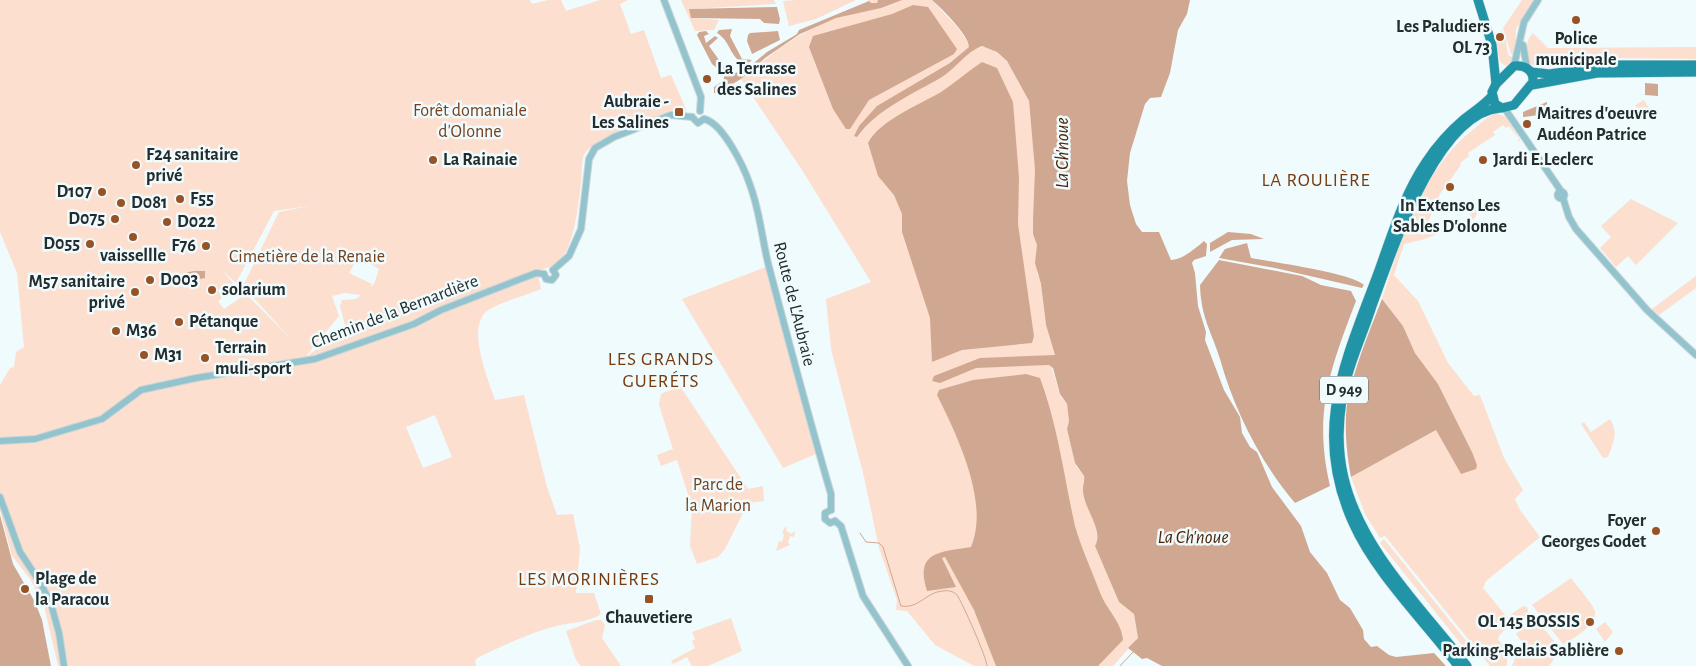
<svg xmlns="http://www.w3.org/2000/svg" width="1696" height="666" font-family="'Alegreya Sans',sans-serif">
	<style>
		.green { fill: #fcdfce; fill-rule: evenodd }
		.water { fill: #d0a891 }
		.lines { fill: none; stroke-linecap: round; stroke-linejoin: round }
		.stream { stroke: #d0a891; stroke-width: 1 }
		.minor-casing { stroke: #cbd6d8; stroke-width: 8 }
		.major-casing { stroke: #cbd6d8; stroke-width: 10 }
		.minor { stroke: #93c4cd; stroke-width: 6 }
		.major { stroke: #2195a7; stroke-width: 9 }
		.poi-dot { fill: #975325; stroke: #f0fbfe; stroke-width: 2 }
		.labels { text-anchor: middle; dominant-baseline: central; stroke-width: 5; stroke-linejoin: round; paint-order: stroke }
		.shield { fill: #f0fbfe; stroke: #616a6c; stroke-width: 1 }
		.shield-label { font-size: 16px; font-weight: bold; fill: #242c2d }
		.poi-label { font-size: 18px; font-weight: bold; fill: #242c2d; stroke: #f0fbfe; text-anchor: start }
		.park-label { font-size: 18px; fill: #743f1c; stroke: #f0fbfe }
		.street-label { font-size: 18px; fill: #242c2d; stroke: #f0fbfe }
		.water-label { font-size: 19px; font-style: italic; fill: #4a2408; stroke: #f0fbfe }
		.neighbourhood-label { font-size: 19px; letter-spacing: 1px; fill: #773b0e; stroke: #f0fbfe }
	</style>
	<rect width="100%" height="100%" fill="#f0fbfe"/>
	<g class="green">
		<path d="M0 0H530L532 4 548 0H561L566 11 600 0H628L620 4 631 34 644 30 661 78 671 75 686 109 685 113C660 115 596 134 584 155 581 162 582 174 581 182 579 202 574 249 558 262 553 267 543 269 537 271L541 289C524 296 505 301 490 309 464 323 488 379 495 400L524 395 547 487 557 515 573 514 580 548 576 593H594L601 614C587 623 572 622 556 626 529 633 502 646 477 658L475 661 476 666H58L44 606 30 579 12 556 0 511V385L10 368 14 367 16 352 24 347 17 273 0 232ZM309 206 279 212 243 286 291 339 246 294 224 309 218 301 222 298 218 290 233 283 222 270 236 283 274 211ZM362 259 379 269 374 284 371 287 372 284 349 273 355 262ZM345 293 361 295 356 299 342 300 340 306 345 325 308 356 307 355 339 316 332 296ZM435 415 452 457 423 468 406 427Z"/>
		<polygon points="681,0 774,0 776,4 690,9 691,18 719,20 714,30 695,31"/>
		<polygon points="795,0 856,0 816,19 789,26 783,1"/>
		<path d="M868 0H932L958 28 973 50 985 46 997 52 1007 61 1029 101 1036 178 1033 234 1037 241V273L1041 284 1046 325 1055 354 1051 366 1061 397 1067 404 1069 421 1067 429 1076 466 1084 476C1085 482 1082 487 1083 492 1085 510 1104 530 1095 546L1119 602 1134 614 1138 638 1113 666H974L935 645 907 611 896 610 897 600 879 548 864 477 831 349 826 299 871 282 802 170 741 79C778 48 821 15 870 9Z"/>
		<polygon points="1522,0 1534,0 1516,29 1515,55 1511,54 1503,28"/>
		<polygon points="1501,30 1505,35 1508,55 1514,58 1506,66 1500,62 1495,41 1498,37 1501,36 1499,35"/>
		<path d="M1533 33 1548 48 1696 47V59L1611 58 1540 69 1529 63C1526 52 1525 41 1533 33Z"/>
		<polygon points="1644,100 1653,114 1644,119 1635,105"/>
		<path d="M1497 113 1506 117 1520 140 1517 143 1519 139 1509 126 1506 128 1503 125 1493 132 1495 135 1468 153 1469 156 1460 163 1461 165 1440 194 1424 232 1430 234 1471 218 1470 214 1475 212 1472 193 1477 214 1474 219 1425 239 1404 244 1394 275 1418 301 1448 363 1474 396 1480 395 1504 458 1523 490 1515 499 1520 510 1540 537 1486 581 1483 588 1507 617 1523 606 1527 607C1533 626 1503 623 1498 639L1507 652V666H1490L1385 536 1380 538 1365 514 1351 477 1436 430 1461 474 1472 452 1438 384 1415 353 1403 326 1382 299C1402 237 1422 169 1475 128 1482 122 1488 116 1497 113Z"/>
		<polygon points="1631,199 1678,223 1636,265 1628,256 1616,267 1600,248 1611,237 1601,226"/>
		<polygon points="766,267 816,454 783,468 682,299"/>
		<polygon points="1696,276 1696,288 1659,315 1652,309"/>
		<polygon points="680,386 748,489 763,486 764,501 748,503 725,549 718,557 697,564 690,546 692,507 677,460 661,466 657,455 673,449 659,405 661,394"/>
		<path d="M1610 419C1619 434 1613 442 1608 457L1603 458 1581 424 1584 422 1591 432Z"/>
		<polygon points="785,527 787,528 786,531 792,534 794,531 795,534 794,537 790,536 788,542 790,545 776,551 779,541 782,542 784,535 782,533"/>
		<polygon points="1384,539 1471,647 1470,650 1465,649 1380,543"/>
		<path d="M1571 578C1576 585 1593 604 1595 611 1597 624 1574 639 1563 644L1532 605Z"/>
		<polygon points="731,618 742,651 708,666 692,666 687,657 673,664 671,661 695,648 692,641 697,638 695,639 692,632"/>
		<polygon points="596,620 601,620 605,625 602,638 621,666 581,666 576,660 566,631"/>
		<polygon points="1530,621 1539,623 1561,649 1549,666 1512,666 1517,654 1526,647 1516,634"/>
		<polygon points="1605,622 1613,632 1605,642 1596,629"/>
	</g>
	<g class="water">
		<polygon points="878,0 902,0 881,8 836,18 800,34 765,58 741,79 717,93 714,93 714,87 724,80 724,74 712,64 697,35 699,32 706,31 709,34 704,36 706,43 715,36 718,38 709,46 722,64 734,73 744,71 767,52 797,34 799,30 869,1 871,3 877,3"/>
		<path d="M932 0H1190L1187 14 1178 30 1170 73 1161 97 1150 98 1145 104 1130 153 1127 181 1130 205 1136 224 1142 232H1159L1171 260C1182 260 1196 248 1204 241L1207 244 1206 256 1194 260 1192 263 1195 273 1198 306 1206 332 1205 340 1224 390 1240 417 1242 433 1250 447 1257 452 1272 487 1301 526 1310 552 1327 573 1340 600 1350 608 1363 630 1364 639 1371 647 1377 646 1389 655 1396 657 1434 653 1446 666H1162L1147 658 1142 659 1128 648 1138 638 1134 614 1119 602 1095 546C1104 530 1085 511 1083 492 1082 487 1085 482 1084 476L1075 463 1067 429 1069 421 1067 404 1060 394 1053 368 1049 365 976 368 940 383 932 381 934 376 980 358 1055 355 1046 325 1041 284 1035 263 1037 245 1033 234V219L1035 170 1029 101 1007 61 997 52 982 46C966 52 956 68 942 77 913 94 877 109 857 137L854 136 859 126 877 106 950 63 969 47C969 35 941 8 932 0Z"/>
		<polygon points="913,5 928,7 957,49 954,54 869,100 850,129 846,129 833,109 809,47 813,36 892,14"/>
		<polygon points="777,7 780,19 779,24 764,23 760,19 691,18 689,9"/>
		<path d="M732 29 730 36 742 59 752 60 743 68 739 66 741 62C729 54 730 41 717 33L719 30Z"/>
		<polygon points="778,31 780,40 752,54 747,41 748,35 750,33"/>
		<path d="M982 62 997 68 1013 102 1019 178 1018 224 1034 336 1032 343 962 350 932 362 930 318 902 232V214L894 195 878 176 868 143C880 120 919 105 941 92 955 83 968 71 982 62Z"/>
		<polygon points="1645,83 1658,84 1658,96 1645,95"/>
		<polygon points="1547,102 1547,114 1523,117 1523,112"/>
		<polygon points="1228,232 1251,234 1264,239 1232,240 1210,252 1210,243"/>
		<path d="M1247 243 1251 258C1272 262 1352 273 1364 285L1362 288 1275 268 1219 258 1225 249Z"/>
		<path d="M1219 260 1302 276 1321 285 1351 291 1356 301C1330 369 1313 413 1330 486L1295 503C1260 462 1234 409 1220 359 1211 330 1201 318 1200 285Z"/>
		<polygon points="194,271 205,271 205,278 189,281 184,273"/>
		<path d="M1382 299 1403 326 1415 353 1438 384 1472 452 1477 465 1476 469 1461 474 1436 430 1351 477C1347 456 1345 435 1346 415 1348 382 1370 330 1382 299Z"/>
		<path d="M1026 374 1040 378C1058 426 1064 477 1075 526 1081 547 1091 569 1099 590 1105 608 1122 622 1123 640L1098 666H996L974 610 945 557 942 558 956 587 927 591C914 551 941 552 971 547 990 503 957 435 937 395L939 390 973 380Z"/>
		<polygon points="0,515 13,564 35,602 42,620 51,666 0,666"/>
	</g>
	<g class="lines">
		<g class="stream">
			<path d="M860 533 866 542 879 543 883 547 901 606C919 609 926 592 943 591 948 590 953 591 957 595 962 602 987 658 987 666"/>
			<polyline points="1120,666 1133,652"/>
		</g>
		<defs>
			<g id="minor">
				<polyline points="664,0 701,97 700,111"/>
				<polyline points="1523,45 1527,68"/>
				<polyline points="1514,66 1524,22 1538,0"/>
				<polyline points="1505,109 1561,191"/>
				<polyline points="692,117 698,123 704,119"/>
				<path d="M704 119C723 123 744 167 750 185 760 211 762 240 769 267 789 343 809 419 831 494V510"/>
				<circle cx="1561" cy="195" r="3.5"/>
				<polyline points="1563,198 1569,217 1576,229 1647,310 1696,355"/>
				<polyline points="553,270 569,256 581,229 589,159 595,148 614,137 671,115 692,117"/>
				<polyline points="544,274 546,279 552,280 556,275 553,270"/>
				<polyline points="0,441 35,439 102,419 141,390 196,378 315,359 414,324 441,310 536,273 544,274"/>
				<polyline points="0,497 20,552 41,584 51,604 59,633 64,666"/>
				<polyline points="831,510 825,513 825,519 830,523 835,521"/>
				<polyline points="835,521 841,526 863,596 908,666"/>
			</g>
			<g id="major">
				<polyline points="1478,0 1492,45 1496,84"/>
				<path d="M1514 66C1525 65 1534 70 1533 82L1514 105 1502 108 1495 104 1492 92 1496 84Z"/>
				<polyline points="1531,72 1549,74 1616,65 1696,65"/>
				<polyline points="1532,85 1597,73 1696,72"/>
				<path d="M1458 666C1425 622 1375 573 1353 523 1311 430 1345 362 1378 273 1392 235 1403 196 1426 162 1436 147 1449 132 1463 120 1473 112 1484 105 1492 96"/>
				<path d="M1467 666C1423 609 1361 550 1344 478 1338 453 1338 425 1342 400 1347 368 1362 337 1372 306 1391 255 1436 113 1500 108"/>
			</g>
		</defs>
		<use href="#minor" class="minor-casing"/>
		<use href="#major" class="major-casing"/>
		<use href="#minor" class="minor"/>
		<use href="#major" class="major"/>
	</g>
	<g class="poi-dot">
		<circle cx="1576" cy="20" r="5"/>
		<circle cx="1500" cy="37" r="5"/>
		<circle cx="707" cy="79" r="5"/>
		<rect x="674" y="107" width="10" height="10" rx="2.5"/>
		<circle cx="1527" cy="124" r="5"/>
		<circle cx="433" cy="160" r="5"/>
		<circle cx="1483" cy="160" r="5"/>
		<circle cx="136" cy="165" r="5"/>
		<circle cx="1450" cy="187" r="5"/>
		<circle cx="102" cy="192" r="5"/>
		<circle cx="180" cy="199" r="5"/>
		<circle cx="121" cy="203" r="5"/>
		<circle cx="115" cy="219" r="5"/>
		<circle cx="167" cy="222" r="5"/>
		<circle cx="133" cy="237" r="5"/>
		<circle cx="90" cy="244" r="5"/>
		<circle cx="206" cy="246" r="5"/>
		<circle cx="150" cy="280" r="5"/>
		<circle cx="212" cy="290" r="5"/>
		<circle cx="135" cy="292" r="5"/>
		<circle cx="179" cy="322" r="5"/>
		<circle cx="116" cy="331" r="5"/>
		<circle cx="144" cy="355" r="5"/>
		<circle cx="205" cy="358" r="5"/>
		<circle cx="1656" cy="531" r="5"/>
		<circle cx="25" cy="589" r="5"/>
		<rect x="644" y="594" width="10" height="10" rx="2.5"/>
		<circle cx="1590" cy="622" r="5"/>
		<circle cx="1619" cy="651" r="5"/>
	</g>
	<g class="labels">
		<rect class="shield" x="1320" y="376.5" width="48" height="27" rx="4"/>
		<g class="shield-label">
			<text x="1344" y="390">D 949</text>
		</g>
		<g class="poi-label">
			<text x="1490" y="27" text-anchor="end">Les Paludiers<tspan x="1490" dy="21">OL 73</tspan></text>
			<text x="1576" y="39" text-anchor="middle">Police<tspan x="1576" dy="21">municipale</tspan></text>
			<text x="717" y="69">La Terrasse<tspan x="717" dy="21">des Salines</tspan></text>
			<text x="669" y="102" text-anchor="end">Aubraie -<tspan x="669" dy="21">Les Salines</tspan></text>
			<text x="1537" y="114">Maitres d'oeuvre<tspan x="1537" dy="21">Audéon Patrice</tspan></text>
			<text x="146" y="155">F24 sanitaire<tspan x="146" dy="21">privé</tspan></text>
			<text x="443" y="160">La Rainaie</text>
			<text x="1493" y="160">Jardi E.Leclerc</text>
			<text x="92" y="192" text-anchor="end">D107</text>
			<text x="190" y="199">F55</text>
			<text x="131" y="203">D081</text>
			<text x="1450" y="206" text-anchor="middle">In Extenso Les<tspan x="1450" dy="21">Sables D'olonne</tspan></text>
			<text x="105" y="219" text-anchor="end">D075</text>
			<text x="177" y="222">D022</text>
			<text x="80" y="244" text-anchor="end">D055</text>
			<text x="196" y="246" text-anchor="end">F76</text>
			<text x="133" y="256" text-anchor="middle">vaissellle</text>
			<text x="160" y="280">D003</text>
			<text x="125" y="282" text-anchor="end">M57 sanitaire<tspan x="125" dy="21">privé</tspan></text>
			<text x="222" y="290">solarium</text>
			<text x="189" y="322">Pétanque</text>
			<text x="126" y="331">M36</text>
			<text x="215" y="348">Terrain<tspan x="215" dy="21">muli-sport</tspan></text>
			<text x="154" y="355">M31</text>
			<text x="1646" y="521" text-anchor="end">Foyer<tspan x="1646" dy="21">Georges Godet</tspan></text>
			<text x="35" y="579">Plage de<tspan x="35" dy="21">la Paracou</tspan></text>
			<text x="649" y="618" text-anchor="middle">Chauvetiere</text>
			<text x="1580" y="622" text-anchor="end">OL 145 BOSSIS</text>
			<text x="1609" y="651" text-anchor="end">Parking-Relais Sablière</text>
		</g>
		<g class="park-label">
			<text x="470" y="111">Forêt domaniale<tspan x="470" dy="21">d'Olonne</tspan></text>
			<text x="307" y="257">Cimetière de la Renaie</text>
			<text x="718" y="485">Parc de<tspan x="718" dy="21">la Marion</tspan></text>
		</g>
		<g class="street-label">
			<text transform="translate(794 304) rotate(76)">Route de L'Aubraie</text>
			<text transform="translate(395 312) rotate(-21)">Chemin de la Bernardière</text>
		</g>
		<g class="water-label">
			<text transform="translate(1062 153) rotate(-90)">La Ch'noue</text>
			<text x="1193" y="537">La Ch'noue</text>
		</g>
		<g class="neighbourhood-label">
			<text x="1316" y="180">LA ROULIÈRE</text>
			<text x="661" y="359">LES GRANDS<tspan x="661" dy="22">GUERÉTS</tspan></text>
			<text x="589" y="579">LES MORINIÈRES</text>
		</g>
	</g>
</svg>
